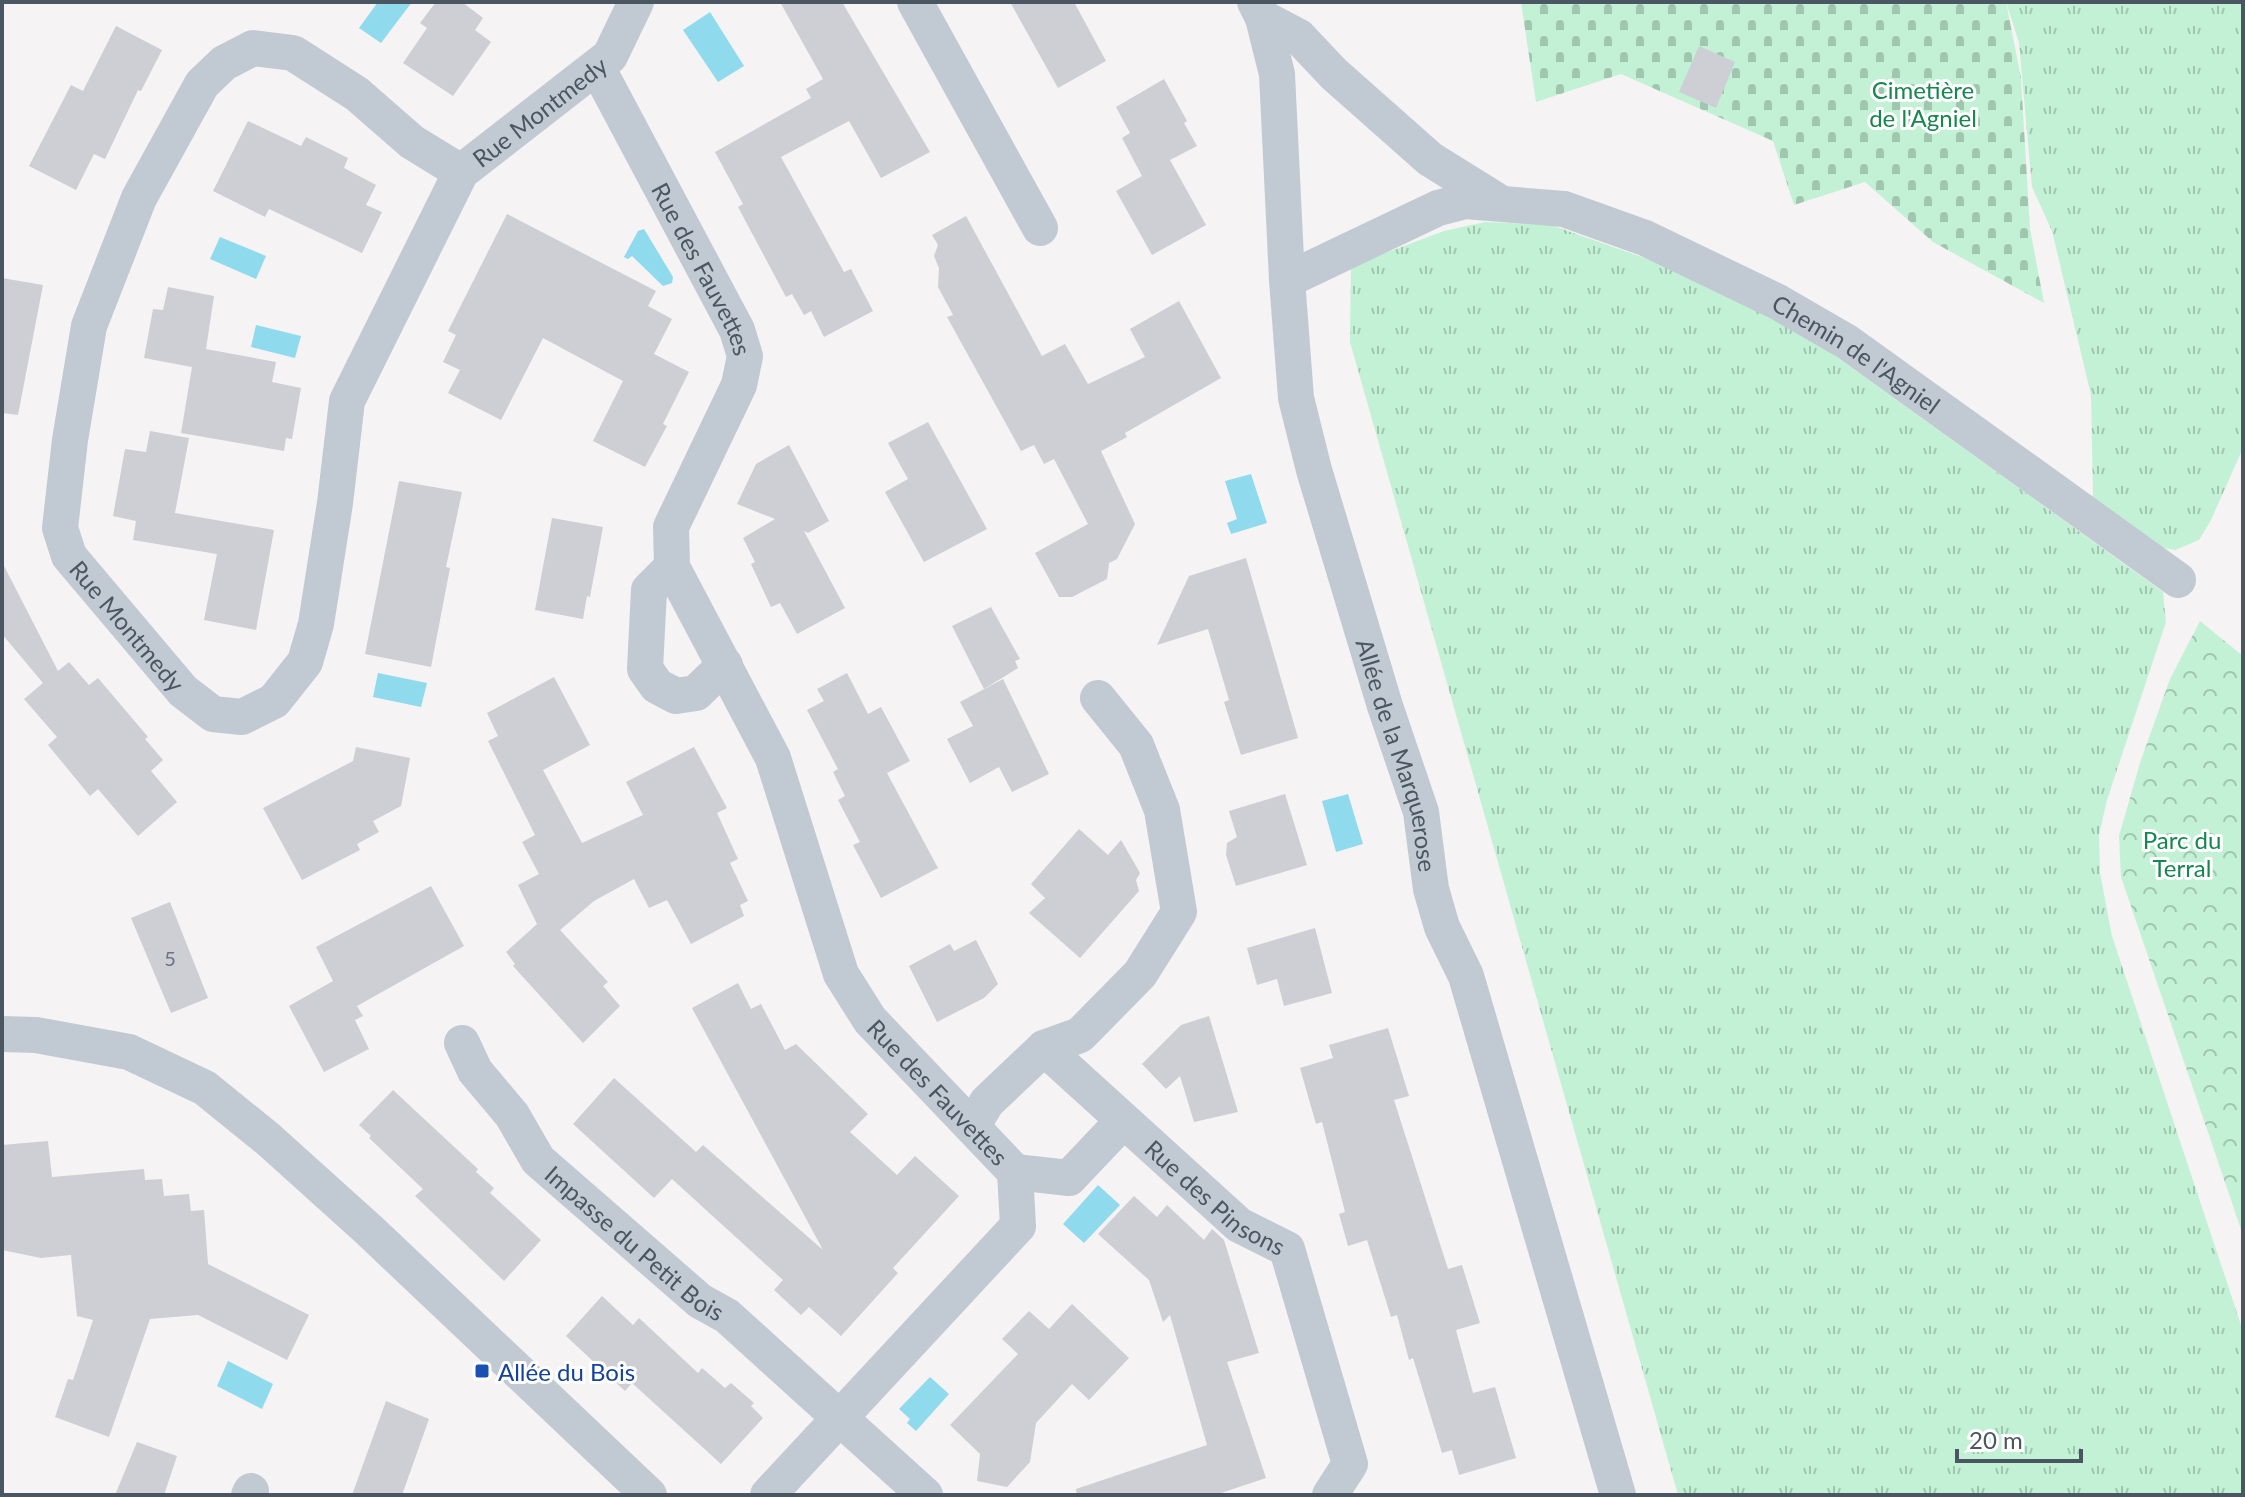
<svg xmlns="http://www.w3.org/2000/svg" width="2245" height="1497" font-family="Lato,sans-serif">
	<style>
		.grass { fill: url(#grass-tufts) }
		.cemetery { fill: url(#cemetery-stones) }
		.park { fill: url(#park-crowns) }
		.water { fill: #90daee }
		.building { fill: #cdcfd5 }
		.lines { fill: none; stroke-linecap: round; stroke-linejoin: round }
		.street { stroke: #c1cad2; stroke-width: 36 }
		.transit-dot { fill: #1a4fb4; stroke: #fff; stroke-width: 3 }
		.labels { text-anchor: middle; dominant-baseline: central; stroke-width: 6; stroke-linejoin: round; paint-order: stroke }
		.number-label { font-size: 20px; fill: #6b747e }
		.park-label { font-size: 24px; fill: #17864f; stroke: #fff }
		.street-label { font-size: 24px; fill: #4a5661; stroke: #fff }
		.transit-label { font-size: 24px; fill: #164399; stroke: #fff; text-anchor: start }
	</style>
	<defs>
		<pattern id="grass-tufts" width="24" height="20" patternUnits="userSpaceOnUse" patternTransform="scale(2)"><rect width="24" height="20" fill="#c3f1d5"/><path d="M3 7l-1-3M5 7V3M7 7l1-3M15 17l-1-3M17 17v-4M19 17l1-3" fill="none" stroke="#a0c6b0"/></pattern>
		<pattern id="cemetery-stones" width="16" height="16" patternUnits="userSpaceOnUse" patternTransform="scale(2)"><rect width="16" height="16" fill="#c3f1d5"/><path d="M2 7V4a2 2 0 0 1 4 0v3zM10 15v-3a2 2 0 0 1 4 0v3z" fill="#a0c6b0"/></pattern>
		<pattern id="park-crowns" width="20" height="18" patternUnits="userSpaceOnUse" patternTransform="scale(2)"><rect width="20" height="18" fill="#c3f1d5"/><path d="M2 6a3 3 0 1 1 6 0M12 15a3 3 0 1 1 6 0" fill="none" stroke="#a0c6b0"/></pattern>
	</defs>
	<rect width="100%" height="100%" fill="#f5f3f3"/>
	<g class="grass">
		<polygon points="2006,2 2243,2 2243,448 2211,520 2199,540 2175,550 2148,545 2093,498 2091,395 2052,231 2032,187 2019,43"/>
		<polygon points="1485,222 1551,225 1715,283 1812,339 2163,592 2166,622 2107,800 2099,835 2100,873 2112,936 2243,1331 2243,1495 1678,1495 1350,342 1351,266 1444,231"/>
	</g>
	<polygon class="cemetery" points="1521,2 2006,2 2021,78 2030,229 2044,303 1933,242 1865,182 1794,205 1773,141 1621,74 1536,102"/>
	<polygon class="park" points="2200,621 2243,656 2243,1235 2121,877 2119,836 2140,763 2170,679"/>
	<g class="water">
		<polygon points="378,2 412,2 381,43 359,28"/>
		<polygon points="710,12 744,66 718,82 683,30"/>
		<polygon points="644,229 673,277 672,283 663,286 632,256 628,259 624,257 638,231"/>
		<polygon points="220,237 266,256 256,279 210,259"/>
		<polygon points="256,325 301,336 295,358 251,347"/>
		<polygon points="1251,474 1267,523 1231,534 1227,523 1237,519 1225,481"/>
		<polygon points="378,673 427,683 421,707 373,697"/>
		<polygon points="1348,794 1363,844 1336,852 1322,801"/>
		<polygon points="1098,1185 1120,1205 1084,1243 1063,1224"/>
		<polygon points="228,1361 273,1384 262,1409 217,1386"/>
		<polygon points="930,1377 949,1394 916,1431 907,1423 910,1419 899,1409"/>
	</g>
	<g class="building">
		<polygon points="436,2 462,2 483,18 475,30 491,42 453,96 403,63 427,28 420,23"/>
		<polygon points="780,2 842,2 930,152 881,178 849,121 781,157 844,272 851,269 873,311 824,337 811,311 804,315 792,294 786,297 738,207 743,204 715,152 811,98 806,89 823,79"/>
		<polygon points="1010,2 1074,2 1106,61 1058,88"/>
		<polygon points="116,26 162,50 141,91 138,90 105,159 94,154 76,190 29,166 71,85 83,91"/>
		<polygon points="1699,46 1735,62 1716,108 1679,92"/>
		<polygon points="1164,79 1187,121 1184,123 1197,146 1170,160 1206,225 1152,255 1116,191 1142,176 1122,138 1130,133 1116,107"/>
		<polygon points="248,121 301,146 306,137 348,158 344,168 376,185 366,205 382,212 362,253 269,209 265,217 213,191"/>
		<polygon points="507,214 656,291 648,306 672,319 654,354 689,372 663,424 667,426 645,467 593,441 623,381 543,338 501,420 448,393 460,370 443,362 456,335 448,331"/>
		<polygon points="966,216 1042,356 1065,344 1088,384 1145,357 1130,329 1179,301 1221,378 1125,433 1127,437 1101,451 1135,524 1117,559 1109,563 1107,579 1072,597 1059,597 1035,553 1088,524 1054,459 1044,464 1034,445 1021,451 947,317 953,315 938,287 939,268 934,256 938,245 932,235"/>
		<polygon points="2,278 43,285 18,415 2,413"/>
		<polygon points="168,287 214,296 206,349 276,362 272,382 301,388 292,439 286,438 284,451 181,433 192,367 144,358 153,309 163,310"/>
		<polygon points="928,422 987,529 924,562 885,492 908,479 888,443"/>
		<polygon points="150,431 189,438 175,513 274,530 256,630 204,620 217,554 133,540 136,521 113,516 125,449 146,452"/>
		<polygon points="789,445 829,521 808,533 804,531 845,608 797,634 780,603 771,607 751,564 755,562 743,538 775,519 737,504 756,464"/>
		<polygon points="399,481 462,492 446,567 450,568 431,667 365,654"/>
		<polygon points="552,518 603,527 590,597 587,596 583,619 535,610"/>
		<polygon points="1246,558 1298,738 1241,755 1224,702 1229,700 1208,629 1157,645 1189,576"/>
		<polygon points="2,562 58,671 69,662 89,685 98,678 148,737 145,739 163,760 151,771 177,802 138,836 98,789 90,796 48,745 57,737 24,699 43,683 2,634"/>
		<polygon points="991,607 1020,659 1015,661 1018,668 984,689 952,626"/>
		<polygon points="847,673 868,714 881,707 910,761 887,773 938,868 881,898 853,845 860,842 838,800 845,796 833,772 838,769 807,710 824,701 817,689"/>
		<polygon points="554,677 590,745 543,770 582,843 643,815 626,782 694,747 727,808 717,813 738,859 730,863 748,901 740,905 744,916 691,944 667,900 649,908 634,879 594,901 560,930 608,982 603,986 620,1006 583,1043 513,966 515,964 506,952 537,924 518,885 539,874 522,842 535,835 488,741 498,736 487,713"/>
		<polygon points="1003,679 1049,774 1012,792 999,767 970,783 947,739 973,726 960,702"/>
		<polygon points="356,747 410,758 401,806 373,821 379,832 357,844 360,850 302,880 263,808 353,761"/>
		<polygon points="1285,794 1307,865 1236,886 1226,855 1227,843 1237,837 1229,811"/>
		<polygon points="1079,829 1108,855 1121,840 1140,873 1136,880 1139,891 1080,958 1029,913 1045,898 1031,884"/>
		<polygon points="431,886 464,946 357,1006 363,1016 355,1020 369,1049 324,1072 289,1006 333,981 316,947"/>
		<polygon points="170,902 208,998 171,1013 131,918"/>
		<polygon points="1315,928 1332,993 1284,1006 1277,979 1257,985 1247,948"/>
		<polygon points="976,940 998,984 984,998 937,1022 909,966 950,944 954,951"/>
		<polygon points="738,983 751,1009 761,1004 785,1050 796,1044 868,1114 850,1132 897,1175 915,1156 959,1196 893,1268 898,1273 841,1336 809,1307 801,1315 774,1290 783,1280 672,1179 654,1198 573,1124 614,1078 696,1152 703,1145 823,1250 692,1008"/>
		<polygon points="1209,1016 1238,1112 1194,1122 1180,1076 1166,1089 1142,1064 1181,1025"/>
		<polygon points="1388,1028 1409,1096 1394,1100 1448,1269 1462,1265 1480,1323 1456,1330 1473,1393 1495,1387 1516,1458 1459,1475 1452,1450 1442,1453 1413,1358 1409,1360 1397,1315 1391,1317 1367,1240 1348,1246 1339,1214 1345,1212 1322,1122 1316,1124 1300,1068 1333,1058 1329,1045"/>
		<polygon points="393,1090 478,1169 476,1172 494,1188 490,1193 541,1240 504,1281 415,1196 423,1189 369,1138 371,1136 359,1125"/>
		<polygon points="48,1141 52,1177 144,1169 145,1180 162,1179 164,1196 189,1194 191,1211 204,1210 208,1264 309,1315 287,1360 198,1315 150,1319 109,1437 55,1417 68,1379 73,1380 93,1320 77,1316 71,1255 41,1258 2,1250 2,1145"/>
		<polygon points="1134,1196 1157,1217 1167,1205 1204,1240 1212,1229 1224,1240 1259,1353 1227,1362 1266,1478 1215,1495 1077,1495 1076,1489 1207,1445 1170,1315 1163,1322 1149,1280 1098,1234"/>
		<polygon points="602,1296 633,1325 639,1318 698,1373 702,1368 725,1388 731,1383 754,1403 751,1406 763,1418 721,1464 632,1383 625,1391 566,1336"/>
		<polygon points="1072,1304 1129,1358 1089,1400 1072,1384 1036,1423 1030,1462 1007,1487 977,1481 980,1454 950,1425 1018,1354 1002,1339 1029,1311 1049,1329"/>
		<polygon points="386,1401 429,1419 402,1495 352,1495"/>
		<polygon points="137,1442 177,1456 164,1495 115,1495"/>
	</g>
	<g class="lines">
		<g class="street">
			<polyline points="915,2 1040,228"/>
			<path id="s1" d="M1255 2 1263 18 1277 74 1287 280 1296 398 1314 470 1385 706 1421 812 1431 889 1442 927 1466 976 1618 1495"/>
			<polyline points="1263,18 1299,37 1334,74 1430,159 1499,202"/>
			<path id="s2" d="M597 67 737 330 745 356 739 385 671 527 672 567 773 758 841 974 870 1020 1015 1172 1018 1226 768 1495"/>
			<path id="s3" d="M461 172 412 142 357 94 293 53 253 48 224 63 202 84 139 198 89 326 70 440 60 528 69 556 183 691 213 714 242 717 274 701 305 662 316 624 335 503 347 401 461 172 610 56 636 2"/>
			<path id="s4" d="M1287 280 1438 208 1465 201 1564 209 1645 238 1778 302 1847 342 2178 580"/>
			<polyline points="672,567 649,590 645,669 657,686 676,696 696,693 725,665"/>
			<polyline points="2,1034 36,1035 129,1052 205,1088 268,1139 369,1230 649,1495"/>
			<path id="s5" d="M462 1043 475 1071 512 1115 538 1160 700 1301 727 1316 925 1495"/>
			<path id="s6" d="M1044 1048 1239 1225 1287 1249 1350 1464 1330 1495"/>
			<polyline points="973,1125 987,1102 1044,1048 1080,1035 1140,974 1179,912 1162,810 1136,745 1098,698"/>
			<polyline points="1015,1172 1069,1178 1123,1121"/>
			<polyline points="249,1495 251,1491"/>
		</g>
	</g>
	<rect class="transit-dot" x="474" y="1363" width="16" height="16" rx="4"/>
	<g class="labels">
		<g class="number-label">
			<text x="170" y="958">5</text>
		</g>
		<g class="park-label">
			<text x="1923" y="89">Cimetière<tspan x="1923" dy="28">de l'Agniel</tspan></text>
			<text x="2182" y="839">Parc du<tspan x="2182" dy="28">Terral</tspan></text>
		</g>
		<g class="street-label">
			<text stroke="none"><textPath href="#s3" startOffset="1760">Rue Montmedy</textPath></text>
			<text stroke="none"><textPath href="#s2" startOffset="228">Rue des Fauvettes</textPath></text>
			<text stroke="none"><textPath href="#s4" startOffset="622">Chemin de l'Agniel</textPath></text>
			<text stroke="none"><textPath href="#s3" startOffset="902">Rue Montmedy</textPath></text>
			<text stroke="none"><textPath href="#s1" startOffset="772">Allée de la Marquerose</textPath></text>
			<text stroke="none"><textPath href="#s2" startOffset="1148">Rue des Fauvettes</textPath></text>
			<text stroke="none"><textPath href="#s6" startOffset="228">Rue des Pinsons</textPath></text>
			<text stroke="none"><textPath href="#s5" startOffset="268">Impasse du Petit Bois</textPath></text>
		</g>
		<g class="transit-label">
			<text x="498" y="1371">Allée du Bois</text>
		</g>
	</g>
	<rect width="2245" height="1497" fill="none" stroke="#4a5661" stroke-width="8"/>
	<path d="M1957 1449v12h124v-12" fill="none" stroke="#4a5661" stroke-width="4"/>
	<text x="1969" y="1449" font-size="24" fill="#4a5661" stroke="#ffffff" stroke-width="6" paint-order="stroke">20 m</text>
</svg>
